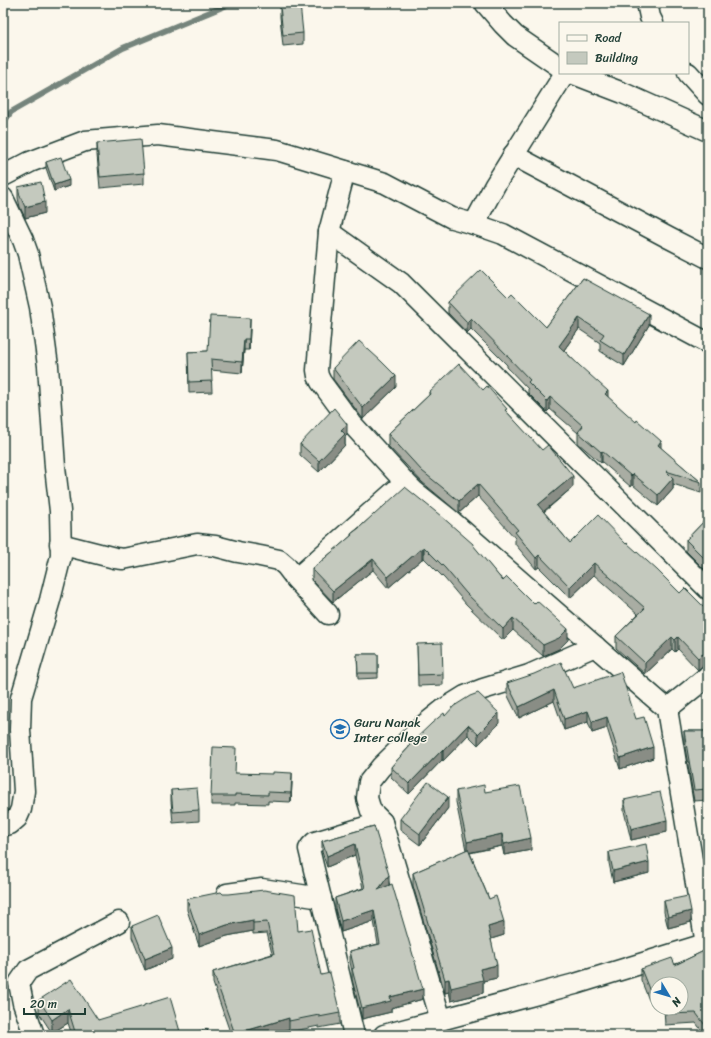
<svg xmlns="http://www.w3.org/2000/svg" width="711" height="1038" font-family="Sriracha,sans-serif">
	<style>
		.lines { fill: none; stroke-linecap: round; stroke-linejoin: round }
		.stream { stroke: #74847b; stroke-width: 6 }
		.minor-casing { stroke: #1f3d34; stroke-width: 23 }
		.minor { stroke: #fbf7ec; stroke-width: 20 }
		.wall { fill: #a9ada3; stroke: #1f3d34 }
		.shaded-wall { fill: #898d85; stroke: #1f3d34 }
		.building { fill: #c4c9be; stroke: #1f3d34 }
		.labels { text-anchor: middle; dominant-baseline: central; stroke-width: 3; stroke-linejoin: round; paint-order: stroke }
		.poi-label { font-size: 13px; fill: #1f3d34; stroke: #fbf7ec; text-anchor: start }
	</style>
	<rect width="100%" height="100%" fill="#fbf7ec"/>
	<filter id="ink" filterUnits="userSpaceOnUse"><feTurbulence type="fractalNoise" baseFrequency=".025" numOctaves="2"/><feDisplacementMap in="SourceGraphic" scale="8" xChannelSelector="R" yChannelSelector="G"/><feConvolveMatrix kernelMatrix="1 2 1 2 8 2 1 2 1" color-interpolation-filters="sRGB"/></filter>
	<g filter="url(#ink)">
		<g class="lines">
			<polyline class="stream" points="3,123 11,112 123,48 232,3"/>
			<defs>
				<g id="minor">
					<polyline points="485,3 503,24 515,36 560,67"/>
					<polyline points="647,3 650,17 653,23"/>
					<polyline points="571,73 623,93 708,131"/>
					<polyline points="688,73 708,95"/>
					<polyline points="513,155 669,238 708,258"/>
					<polyline points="345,171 329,232 317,370 318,376 321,382 352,424 405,482 414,491 448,518 667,709 706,944"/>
					<polyline points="3,176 30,162 85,141 158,135 277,150 385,183 452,218 474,224 503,234 708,343"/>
					<polyline points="3,198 23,240 28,254 40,307 48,366 55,467 60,511 61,556 50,600 21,698 20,730 24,791 21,809 17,818 10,824 3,826"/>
					<polyline points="474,224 495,185 565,73"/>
					<polyline points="329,232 401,283 708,589"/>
					<polyline points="60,544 115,558 123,559 197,544 215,546 238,552 260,556 279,560 286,566 296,579"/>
					<polyline points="328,614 296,579 405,482"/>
					<polyline points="667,709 708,676"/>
					<polyline points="382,822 441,1020"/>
					<polyline points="227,894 262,889 321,898"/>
					<polyline points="34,1035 23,1003 19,983 28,970 119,922"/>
					<polyline points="354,1035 309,849 311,846 315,842 382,822 371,811 367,798 369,782 381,767 424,725 444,709 465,696 483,689 529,675 595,646"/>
					<polyline points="384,1035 575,984 708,943"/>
				</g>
			</defs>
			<use href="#minor" class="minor-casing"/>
			<use href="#minor" class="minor"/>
		</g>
		<g class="wall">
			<polygon points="280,6 303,33 303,44 283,46 280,17"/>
			<polygon points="97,143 144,173 144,184 100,188 97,155"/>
			<polygon points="46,162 69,186 54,191 46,168"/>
			<polygon points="18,187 45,213 25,218 20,207 18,198"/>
			<polygon points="583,278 649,325 624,366 600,351 600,343 579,329 564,350 608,397 661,448 701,482 701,493 673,484 673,489 658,506 633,485 631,487 602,462 601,463 578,443 578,433 550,409 547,412 528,393 528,389 507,367 507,365 471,329 467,333 448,313 448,302 508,297 546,327"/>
			<polygon points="250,329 249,350 244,350 242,373 211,370 212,392 189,393 188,352 208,351"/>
			<polygon points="333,368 396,387 363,419 333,379"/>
			<polygon points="483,390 507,412 573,487 544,512 570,543 626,544 680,593 706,611 707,665 701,667 698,670 678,649 675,652 672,649 645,674 616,648 616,636 638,614 594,575 570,598 539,567 536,569 515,544 515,538 478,496 459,513 422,482 388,446 388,434 429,395 429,392"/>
			<polygon points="347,435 345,437 345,445 319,472 300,455 300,444"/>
			<polygon points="374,515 473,546 503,581 568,640 559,649 543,656 513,630 503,640 466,604 445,579 424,558 423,559 422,559 388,588 373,570 333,602 312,580 312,569 351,536 351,534"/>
			<polygon points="708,517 705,570 686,551 686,540"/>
			<polygon points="417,644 443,674 443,685 418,686"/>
			<polygon points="357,654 378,654 378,678 358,679"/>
			<polygon points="507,683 573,688 636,719 653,758 620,769 607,728 592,733 588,722 564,730 554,701 519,718 507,694"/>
			<polygon points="445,716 499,723 478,745 468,735 443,761 442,760 409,794 391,777 391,767 409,747 409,745"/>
			<polygon points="684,731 708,731 708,800 694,801 684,742"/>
			<polygon points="235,773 292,782 291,802 268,801 268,804 235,803 235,805 211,805 211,796"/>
			<polygon points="171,790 199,810 199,821 173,823 171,801"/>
			<polygon points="456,791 485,792 531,850 504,855 502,846 470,853 504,935 491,939 497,978 483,981 483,993 451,1001 449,992 445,993 413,886 413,873 466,850 456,802"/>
			<polygon points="624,800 667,832 631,840 624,811"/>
			<polygon points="448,808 420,845 400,830 400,819"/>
			<polygon points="374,826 389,885 423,999 391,1008 391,1012 362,1019 352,979 352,971 350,962 350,951 378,944 374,921 341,932 335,908 335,898 363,888 355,855 327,867 322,852 322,841"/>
			<polygon points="609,852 649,873 613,882 609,863"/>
			<polygon points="187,899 298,931 321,975 340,1013 340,1024 319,1028 319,1026 289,1032 289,1029 268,1035 231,1035 213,983 213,972 272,954 267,933 253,934 253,931 227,936 199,946 187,910"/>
			<polygon points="664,901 691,922 668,928 664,912"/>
			<polygon points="132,926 172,959 145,970 132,937"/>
			<polygon points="708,949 708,1035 705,1035 696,1023 665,1025 664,1008 681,984 649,1000 641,980 641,969 675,965"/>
			<polygon points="39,1000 98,1020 181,1035 72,1035 68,1023 52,1033 39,1013"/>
		</g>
		<g class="shaded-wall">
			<polygon points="69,180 69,186 54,191 54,185"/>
			<polygon points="45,202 45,213 25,218 25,207"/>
			<polygon points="649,314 649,325 624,366 624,355"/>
			<polygon points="250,318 250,329 249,350 249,339"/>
			<polygon points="471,318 471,329 467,333 467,322"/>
			<polygon points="579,318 579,329 559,357 559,346"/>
			<polygon points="244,339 244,350 242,373 242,362"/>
			<polygon points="396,376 396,387 363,419 363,408"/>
			<polygon points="608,391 608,402 605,394"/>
			<polygon points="550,397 550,409 547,412 547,401"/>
			<polygon points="347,424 347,435 345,437 345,445 319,472 319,461 341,430"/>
			<polygon points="661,441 661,452 658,445"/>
			<polygon points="602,451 602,462 601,463 601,452"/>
			<polygon points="633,474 633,485 631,487 631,476"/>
			<polygon points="573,476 573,487 538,516 538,505"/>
			<polygon points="673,478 673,489 658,506 658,495"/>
			<polygon points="478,484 478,496 459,513 459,501"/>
			<polygon points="424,547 424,558 423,559 423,548"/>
			<polygon points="422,548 422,559 388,588 388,577"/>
			<polygon points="539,555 539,567 536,569 536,558"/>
			<polygon points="708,556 708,567 705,570 705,559"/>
			<polygon points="373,559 373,570 333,602 333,591"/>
			<polygon points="594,563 594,575 570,598 570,587"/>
			<polygon points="513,618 513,630 503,640 503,629"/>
			<polygon points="568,629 568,640 559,649 543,656 543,645"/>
			<polygon points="672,637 672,649 645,674 645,663"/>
			<polygon points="678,637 678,649 675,652 675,640"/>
			<polygon points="708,652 708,663 701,667 698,670 698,658 701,655"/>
			<polygon points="554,690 554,701 519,718 519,707"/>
			<polygon points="588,711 588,722 564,730 564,719"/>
			<polygon points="499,713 499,723 478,745 478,734"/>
			<polygon points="607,717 607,728 592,733 592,722"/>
			<polygon points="468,725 468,735 443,761 443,751"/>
			<polygon points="653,747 653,758 620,769 620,758"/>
			<polygon points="442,750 442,760 409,794 409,784"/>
			<polygon points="292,773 292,782 291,802 291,793"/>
			<polygon points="448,797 448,808 420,845 420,834"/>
			<polygon points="667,820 667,832 631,840 631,829"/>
			<polygon points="502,834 502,846 467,853 467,842"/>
			<polygon points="531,838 531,850 504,855 504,844"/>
			<polygon points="355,844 355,855 327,867 327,856"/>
			<polygon points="649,862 649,873 613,882 613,871"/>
			<polygon points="389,875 389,886 378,890"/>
			<polygon points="374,910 374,921 341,932 341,921"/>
			<polygon points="691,911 691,922 668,928 668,917"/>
			<polygon points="253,920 253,931 227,936 199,946 199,935 227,925"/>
			<polygon points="504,922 504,935 488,940 488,927"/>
			<polygon points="172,948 172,959 145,970 145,959"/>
			<polygon points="497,965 497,978 483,981 483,993 451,1001 451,988 480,969"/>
			<polygon points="449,979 449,992 445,993 445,980"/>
			<polygon points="657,986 657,997 649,1000 649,989"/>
			<polygon points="423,989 423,999 391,1008 391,1012 362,1019 362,1008 390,997"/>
			<polygon points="68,1009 68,1023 52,1033 52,1020"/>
			<polygon points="289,1018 289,1029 268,1035 235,1035 235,1034"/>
		</g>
		<g class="building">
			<polygon points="300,4 303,33 283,35 280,6"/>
			<polygon points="141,139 144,173 100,177 97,143"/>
			<polygon points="61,157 69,180 54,185 46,162"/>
			<polygon points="41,182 45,202 25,207 20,196 18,187"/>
			<polygon points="481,270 508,297 512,293 546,327 583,278 649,314 624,355 600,340 604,334 579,318 559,346 580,366 608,391 605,394 636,422 637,420 661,441 658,445 701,482 666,471 673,478 658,495 633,474 631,476 602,451 601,452 578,432 583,426 550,397 547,401 528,382 530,380 507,356 507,355 471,318 467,322 448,302"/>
			<polygon points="210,316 250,318 249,339 244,339 242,362 211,359 212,381 189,382 188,352 208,351"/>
			<polygon points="359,341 381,361 396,376 363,408 333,368"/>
			<polygon points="459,364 483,390 487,386 507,409 505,410 542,450 548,445 573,476 538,505 570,543 598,515 626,544 627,543 657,570 680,593 685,588 706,609 705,610 708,613 708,652 707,653 701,655 698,658 678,637 675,640 672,637 645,663 616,636 645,608 594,563 570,587 539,555 536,558 515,532 518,530 478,484 459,501 422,471 388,434 430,394 429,392"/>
			<polygon points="334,408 347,424 341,430 345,434 319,461 300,444"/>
			<polygon points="405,487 441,516 473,544 473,545 503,581 507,577 534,604 537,601 568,629 559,638 543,645 513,618 503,629 466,593 445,568 424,547 423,548 422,548 388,577 373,559 333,591 312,569 352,535 351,534 359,528 374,514 374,515"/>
			<polygon points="708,517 708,556 705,559 686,540"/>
			<polygon points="442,643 443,674 418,675 417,644"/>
			<polygon points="357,654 378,654 378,673 358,673"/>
			<polygon points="561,662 573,688 620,672 621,673 636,719 644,717 653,747 620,758 607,717 592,722 588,711 564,719 554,690 519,707 507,683 534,674"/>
			<polygon points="478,693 499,713 478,734 468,725 443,751 442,750 409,784 391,767 410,746 409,745 432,723 444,713 445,716 454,706 470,696"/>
			<polygon points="684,731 708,731 708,789 694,790"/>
			<polygon points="213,747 236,748 235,773 273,774 273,772 292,773 291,793 268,792 268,795 235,794 235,796 211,796"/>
			<polygon points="428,782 448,797 420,834 400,819"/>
			<polygon points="484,785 485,792 520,786 531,838 504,844 502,834 467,842 456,791"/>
			<polygon points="197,788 199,810 173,812 171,790"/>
			<polygon points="660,792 667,820 631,829 624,800"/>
			<polygon points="374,826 389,875 378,890 392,884 423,989 390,997 391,1001 362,1008 352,969 354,968 350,951 380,944 374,910 341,921 335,898 365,888 355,844 327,856 322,841"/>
			<polygon points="646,844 649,862 613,871 609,852"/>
			<polygon points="468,849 489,899 496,896 504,922 488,927 497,965 480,969 483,980 451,988 449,979 445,980 413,873"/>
			<polygon points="264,890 295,895 298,931 311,929 321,975 330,973 340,1013 319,1017 319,1015 289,1021 289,1018 235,1034 213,972 274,954 267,922 253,923 253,920 227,925 199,935 187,899 221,892 223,894 229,894"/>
			<polygon points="688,896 691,911 668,917 664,901"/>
			<polygon points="158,915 172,948 145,959 132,926"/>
			<polygon points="708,949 708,1029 696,1013 665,1014 665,1008 681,1008 681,984 657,984 657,986 649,989 641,969 672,958 675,965"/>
			<polygon points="71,979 98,1020 144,1006 144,1005 170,997 181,1035 76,1035 68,1009 52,1020 39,1000"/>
			<polygon points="207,1029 209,1035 186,1035"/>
			<polygon points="708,1032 708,1035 705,1035"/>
			<polygon points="628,1033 633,1035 627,1035"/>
		</g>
	</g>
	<defs>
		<symbol id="school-ring" viewBox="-11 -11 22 22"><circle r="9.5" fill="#fbf7ec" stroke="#1f6fb2" stroke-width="1.5"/><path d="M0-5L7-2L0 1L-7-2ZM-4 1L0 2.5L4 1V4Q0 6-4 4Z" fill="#1f6fb2"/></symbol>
	</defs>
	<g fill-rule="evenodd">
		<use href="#school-ring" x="329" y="718" width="22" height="22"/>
	</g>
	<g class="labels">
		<g class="poi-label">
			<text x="354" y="722">Guru Nanak<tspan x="354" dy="15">Inter college</tspan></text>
		</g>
	</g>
	<rect width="711" height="1038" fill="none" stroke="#fbf7ec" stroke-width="16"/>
	<rect x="8" y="8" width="695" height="1022" fill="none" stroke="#1f3d34" stroke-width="1.5" filter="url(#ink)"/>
	<rect x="559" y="22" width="130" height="52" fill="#fbf7ec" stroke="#a3ada2"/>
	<rect x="567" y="35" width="20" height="6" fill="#fbf7ec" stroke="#a3ada2"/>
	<text x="595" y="42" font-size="12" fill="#1f3d34">Road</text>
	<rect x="567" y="52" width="20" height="12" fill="#c4c9be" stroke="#a3ada2"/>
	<text x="595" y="62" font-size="12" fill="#1f3d34">Building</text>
	<g transform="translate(669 996) rotate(128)"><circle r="19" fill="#fbf7ec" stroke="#a3ada2"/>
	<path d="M0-3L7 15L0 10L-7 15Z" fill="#1f6fb2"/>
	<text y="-6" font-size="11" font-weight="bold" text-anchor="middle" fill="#1f3d34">N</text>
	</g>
	<path d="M24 1008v6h61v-6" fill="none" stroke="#1f3d34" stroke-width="2"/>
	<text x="30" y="1008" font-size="12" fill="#1f3d34" stroke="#fbf7ec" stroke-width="3" paint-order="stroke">20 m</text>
</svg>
